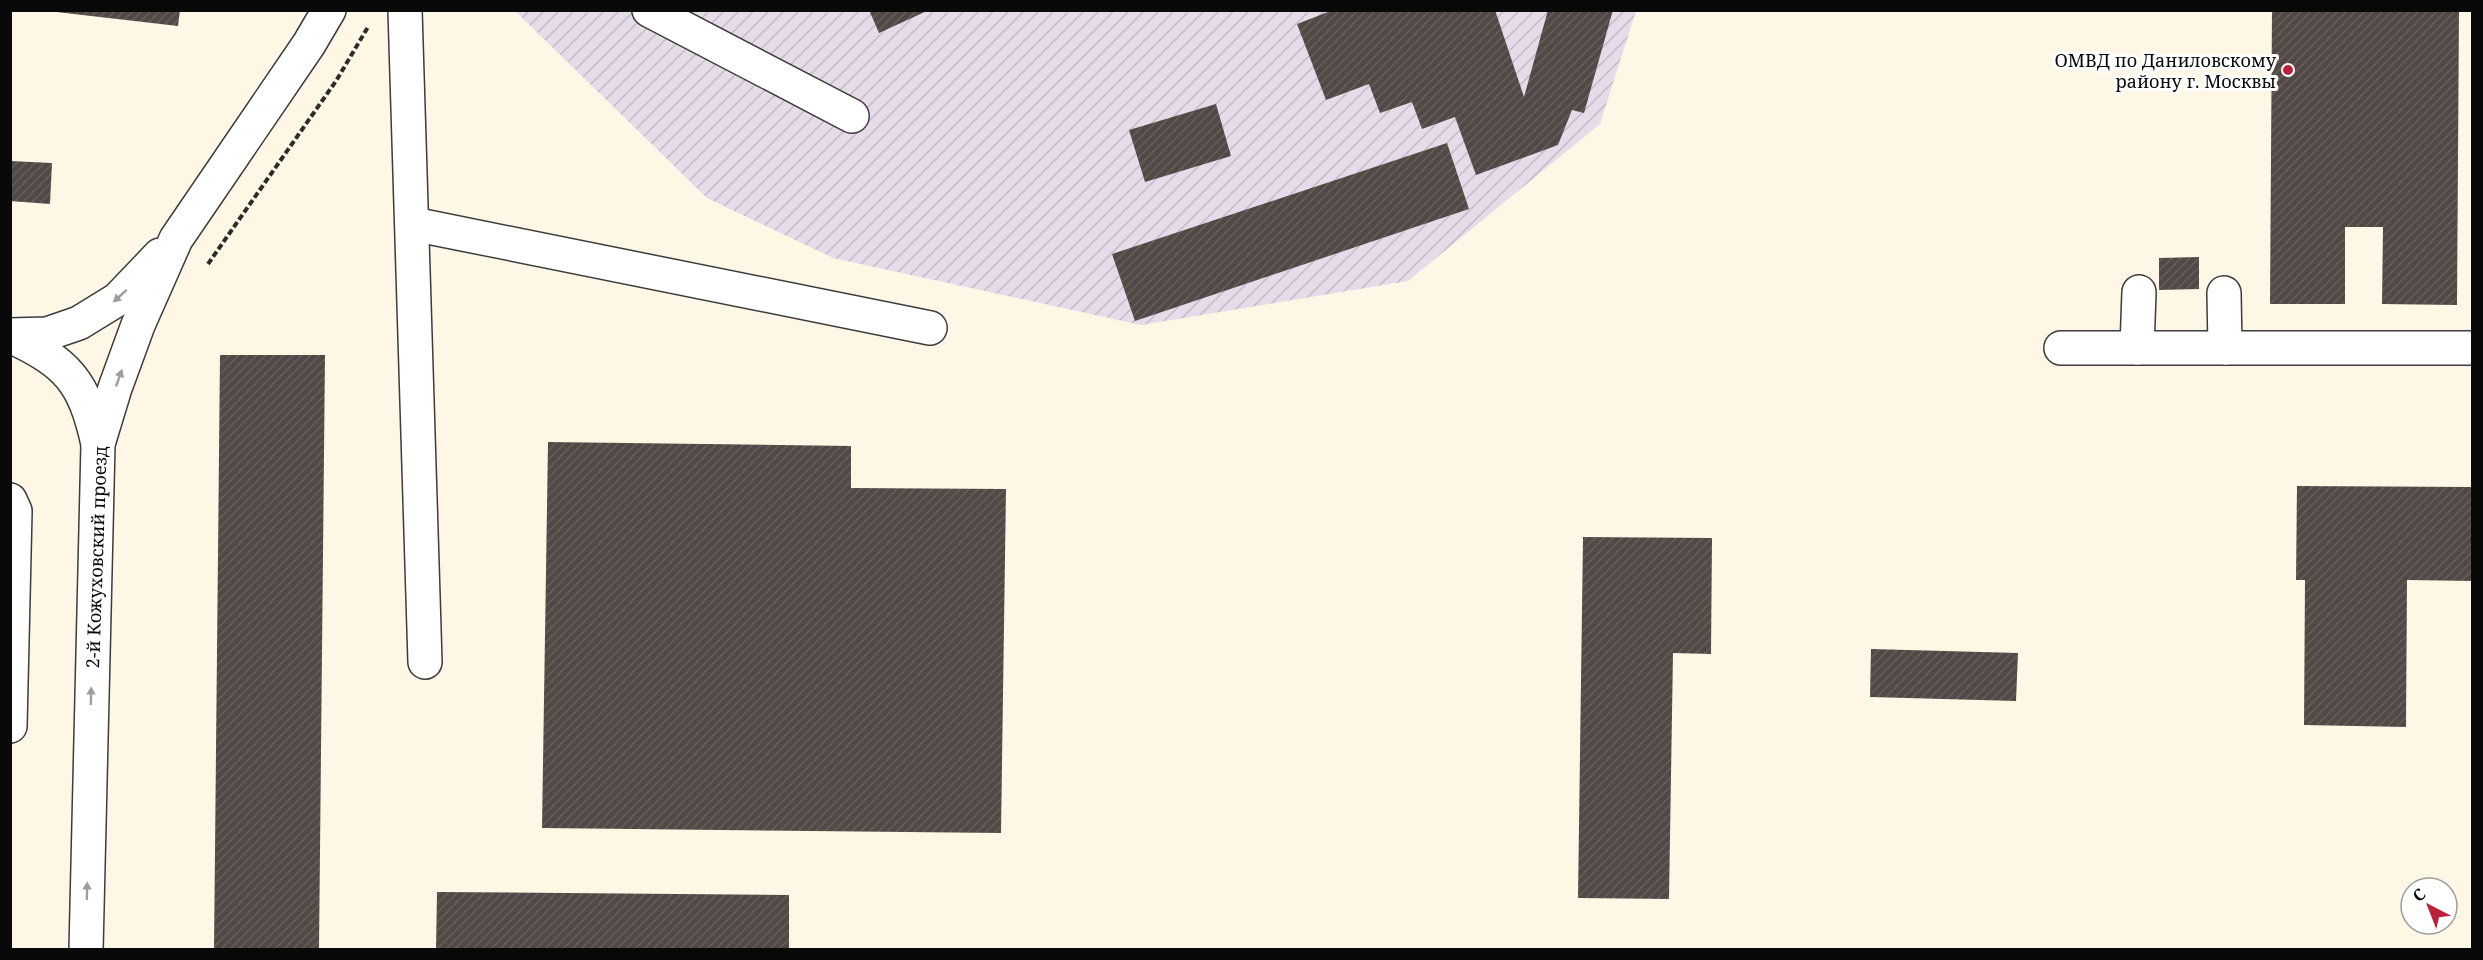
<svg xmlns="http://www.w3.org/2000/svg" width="2483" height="960" font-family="'Noto Serif',serif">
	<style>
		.industrial { fill: url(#industrial-furrows) }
		.building { fill: url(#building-hatch) }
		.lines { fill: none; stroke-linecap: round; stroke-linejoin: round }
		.minor-casing { stroke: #3c3c3c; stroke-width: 36 }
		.path { stroke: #2b2b2b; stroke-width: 4; stroke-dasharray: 6 3; stroke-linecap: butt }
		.minor { stroke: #fff; stroke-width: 33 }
		.oneway { fill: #9d9d9d }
		.poi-dot { fill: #bb203a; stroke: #fff; stroke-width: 2 }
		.labels { text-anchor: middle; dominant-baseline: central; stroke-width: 6; stroke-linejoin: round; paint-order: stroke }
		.poi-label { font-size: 18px; fill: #090909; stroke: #fff; text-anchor: end }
		.street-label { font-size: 18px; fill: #090909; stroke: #fff }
	</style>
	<defs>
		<pattern id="industrial-furrows" width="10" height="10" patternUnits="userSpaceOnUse" patternTransform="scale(1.5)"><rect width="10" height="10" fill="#e6dce9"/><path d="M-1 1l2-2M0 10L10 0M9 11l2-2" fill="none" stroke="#c4bbc6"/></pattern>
		<pattern id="building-hatch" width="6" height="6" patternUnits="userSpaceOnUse" patternTransform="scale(1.5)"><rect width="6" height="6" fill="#524946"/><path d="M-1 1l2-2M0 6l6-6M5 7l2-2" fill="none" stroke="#665f5c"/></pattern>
	</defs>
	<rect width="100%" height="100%" fill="#fff7e6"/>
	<polygon class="industrial" points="515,11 1636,11 1600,124 1408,281 1141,325 833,258 707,198"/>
	<g class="building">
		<polygon points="39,10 180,10 178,26"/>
		<polygon points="869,10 929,10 879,33"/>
		<polygon points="1333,10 1495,10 1524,97 1548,10 1613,10 1584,113 1572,110 1558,145 1476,175 1455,117 1422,129 1412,102 1380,113 1369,84 1326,100 1297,24"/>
		<polygon points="2272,10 2459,10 2457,305 2382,304 2383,227 2345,227 2345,304 2270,304"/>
		<polygon points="1216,104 1231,156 1145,182 1129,130"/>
		<polygon points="1447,143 1469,209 1135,321 1112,254"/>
		<polygon points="10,161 52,163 50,204 10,201"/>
		<polygon points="2199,257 2199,289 2159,290 2159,258"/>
		<polygon points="220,355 325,355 319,950 214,950"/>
		<polygon points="548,442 851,446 851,488 1006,489 1001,833 542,828"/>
		<polygon points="2297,486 2472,487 2472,581 2407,580 2406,727 2304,725 2305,580 2296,580"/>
		<polygon points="1583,537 1712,538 1711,654 1673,653 1669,899 1578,898"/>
		<polygon points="1871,649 2018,653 2016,701 1870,697"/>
		<polygon points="437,892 789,895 789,950 436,950"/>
	</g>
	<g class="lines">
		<defs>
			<g id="minor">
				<polyline points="405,10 425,662"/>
				<polyline points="649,10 852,116"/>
				<polyline points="413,224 930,328"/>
				<polyline points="2224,293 2225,348"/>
				<polyline points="10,335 47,334 79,323 118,299 160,255"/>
				<path d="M10 336C68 363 84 381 98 444"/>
				<polyline points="2061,348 2472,348"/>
				<polyline points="2137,348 2139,292"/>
				<polyline points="10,500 15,511 10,726"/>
				<polyline points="86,950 98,444 115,388 138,325 176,239 309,44 329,10"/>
			</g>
		</defs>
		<use href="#minor" class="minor-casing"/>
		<polyline class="path" points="208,264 336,81 368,27"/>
		<use href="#minor" class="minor"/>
	</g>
	<defs><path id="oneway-solid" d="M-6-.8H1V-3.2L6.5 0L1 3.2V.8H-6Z" transform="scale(1.5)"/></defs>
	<g class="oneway">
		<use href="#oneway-solid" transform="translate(120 296) rotate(138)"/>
		<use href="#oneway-solid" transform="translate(119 378) rotate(-70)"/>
		<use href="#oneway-solid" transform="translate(91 696) rotate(-89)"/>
		<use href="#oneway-solid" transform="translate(87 891) rotate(-89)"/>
	</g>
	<circle class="poi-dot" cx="2288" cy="70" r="6"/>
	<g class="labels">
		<g class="poi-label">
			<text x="2276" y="60">ОМВД по Даниловскому<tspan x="2276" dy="21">району г. Москвы</tspan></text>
		</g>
		<g class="street-label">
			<text transform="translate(96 557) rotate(-88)">2-й Кожуховский проезд</text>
		</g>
	</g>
	<rect width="2483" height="960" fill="none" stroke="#090909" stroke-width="24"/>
	<g transform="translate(2429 906) rotate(318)"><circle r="28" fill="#ffffff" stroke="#9d9d9d" stroke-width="1.5"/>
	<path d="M0-4.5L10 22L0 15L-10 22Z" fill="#bb203a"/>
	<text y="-9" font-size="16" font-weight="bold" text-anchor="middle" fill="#090909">С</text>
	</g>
</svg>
